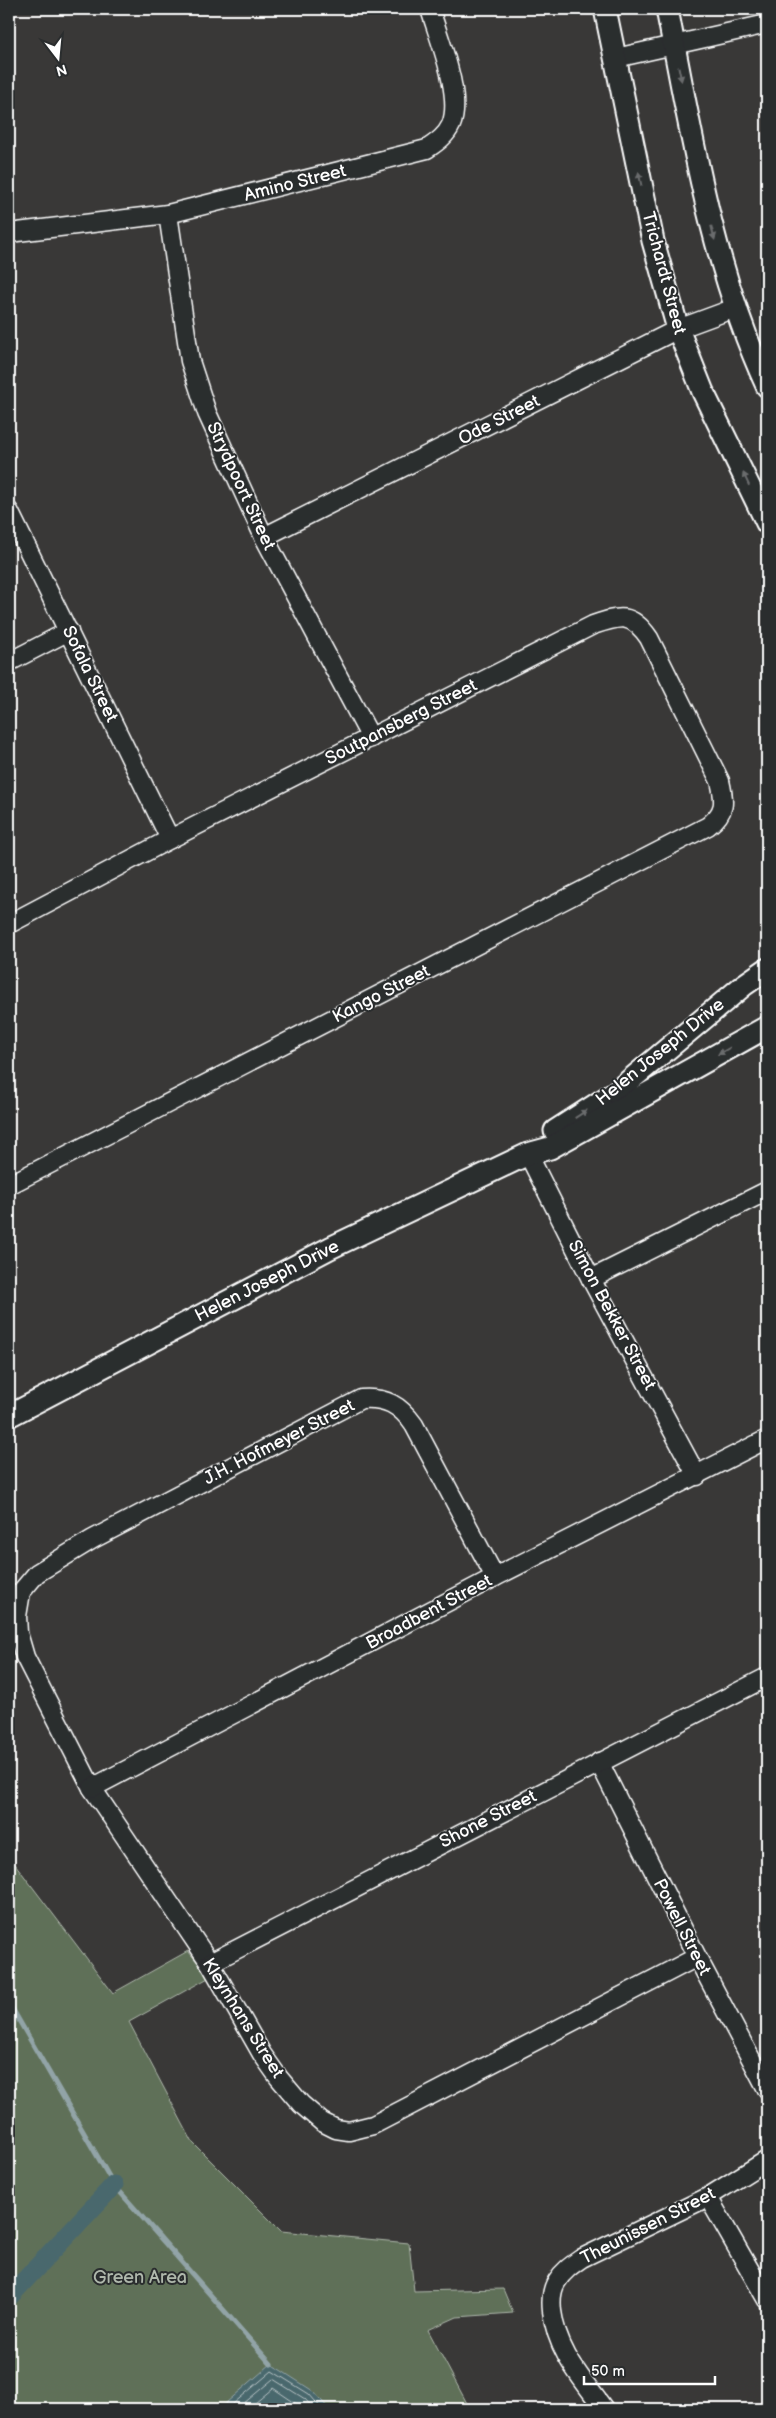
<svg xmlns="http://www.w3.org/2000/svg" width="776" height="2418" font-family="'Balsamiq Sans',sans-serif">
	<style>
		.green { fill: #5f7059; stroke: #afb8ac }
		.water { fill: #4a686d; stroke: #92a4a7 }
		.lines { fill: none; stroke-linecap: round; stroke-linejoin: round }
		.shore { stroke: #b7c3c5; stroke-width: 1 }
		.stream { stroke: #92a4a7; stroke-width: 5 }
		.canal { stroke: #4a686d; stroke-width: 19 }
		.minor-casing { stroke: #fff; stroke-width: 21 }
		.tertiary-casing { stroke: #fff; stroke-width: 25 }
		.minor { stroke: #2a2d2e; stroke-width: 18 }
		.tertiary { stroke: #2a2d2e; stroke-width: 21 }
		.oneway { fill: #6a6c6d }
		.labels { text-anchor: middle; dominant-baseline: central; stroke-width: 4; stroke-linejoin: round; paint-order: stroke }
		.street-label { font-size: 18px; fill: #fff; stroke: #2a2d2e }
		.park-label { font-size: 18px; fill: #afb8ac; stroke: #2a2d2e }
	</style>
	<rect width="100%" height="100%" fill="#393837"/>
	<filter id="ink" filterUnits="userSpaceOnUse"><feTurbulence type="fractalNoise" baseFrequency=".02" numOctaves="2"/><feDisplacementMap in="SourceGraphic" scale="10" xChannelSelector="R" yChannelSelector="G"/><feConvolveMatrix kernelMatrix="1 2 1 2 8 2 1 2 1" color-interpolation-filters="sRGB"/></filter>
	<g filter="url(#ink)">
		<polygon class="green" points="9,1856 113,1993 188,1951 210,1977 129,2022 193,2143 281,2231 409,2243 414,2291 503,2289 513,2313 457,2317 428,2330 470,2409 9,2409"/>
		<polygon class="water" points="271,2364 313,2391 329,2409 219,2409"/>
		<g class="lines">
			<g class="shore">
				<polyline points="227,2409 272,2371 309,2394 322,2409"/>
				<polyline points="237,2409 273,2379 305,2399 314,2409"/>
				<polyline points="248,2409 273,2388 304,2409"/>
			</g>
			<polyline class="stream" points="9,2003 114,2185 271,2364"/>
			<polyline class="canal" points="9,2297 114,2185"/>
			<defs>
				<g id="minor">
					<polyline points="616,58 767,24"/>
					<polyline points="168,214 190,361 207,413 264,537 371,738"/>
					<path d="M9 233 168 214 427 149C437 142 446 136 451 125 463 96 439 39 430 9"/>
					<polyline points="9,511 170,839"/>
					<polyline points="264,537 678,329 735,308"/>
					<polyline points="9,662 69,631"/>
					<path d="M9 924 170 839 593 625C620 616 631 612 649 638L720 781C725 802 726 812 708 826L9 1185"/>
					<polyline points="528,1154 591,1279 697,1476"/>
					<polyline points="591,1279 767,1191"/>
					<path d="M495 1577 414 1425C400 1405 386 1397 361 1399L93 1539 37 1573 21 1592 17 1616 18 1633 25 1657 92 1788 210 1963 262 2054 279 2078 301 2104 322 2122 336 2129 349 2131 373 2125 697 1957"/>
					<polyline points="599,1762 697,1957 767,2089"/>
					<polyline points="92,1788 495,1577 767,1439"/>
					<polyline points="210,1963 767,1677"/>
					<polyline points="708,2197 767,2300"/>
					<path d="M604 2409C581 2377 557 2352 552 2311 551 2302 551 2290 557 2281 563 2271 572 2265 582 2258L708 2197 767 2160"/>
				</g>
				<g id="tertiary">
					<polyline points="605,9 653,241 678,329 703,392 767,523"/>
					<path d="M667 9C692 137 712 267 767 386"/>
					<polyline points="555,1131 617,1091 744,985 767,969"/>
					<polyline points="9,1416 330,1248 528,1154 550,1148 767,1027"/>
				</g>
			</defs>
			<use href="#minor" class="minor-casing"/>
			<use href="#tertiary" class="tertiary-casing"/>
			<use href="#minor" class="minor"/>
			<use href="#tertiary" class="tertiary"/>
		</g>
		<defs><path id="oneway-solid" d="M-6-.8H1V-3.2L6.5 0L1 3.2V.8H-6Z" transform="scale(1.25)"/></defs>
		<g class="oneway">
			<use href="#oneway-solid" transform="translate(680 74) rotate(78)"/>
			<use href="#oneway-solid" transform="translate(640 179) rotate(-102)"/>
			<use href="#oneway-solid" transform="translate(713 233) rotate(76)"/>
			<use href="#oneway-solid" transform="translate(746 479) rotate(-115)"/>
			<use href="#oneway-solid" transform="translate(724 1051) rotate(150)"/>
			<use href="#oneway-solid" transform="translate(581 1114) rotate(-33)"/>
		</g>
	</g>
	<g class="labels">
		<g class="street-label">
			<text transform="translate(295 183) rotate(-14)">Amino Street</text>
			<text transform="translate(664 273) rotate(75)">Trichardt Street</text>
			<text transform="translate(499 420) rotate(-27)">Ode Street</text>
			<text transform="translate(241 486) rotate(65)">Strydpoort Street</text>
			<text transform="translate(90 674) rotate(64)">Sofala Street</text>
			<text transform="translate(401 722) rotate(-27)">Soutpansberg Street</text>
			<text transform="translate(381 994) rotate(-27)">Kango Street</text>
			<text transform="translate(660 1052) rotate(-39)">Helen Joseph Drive</text>
			<text transform="translate(267 1281) rotate(-27)">Helen Joseph Drive</text>
			<text transform="translate(612 1315) rotate(62)">Simon Bekker Street</text>
			<text transform="translate(279 1442) rotate(-27)">J.H. Hofmeyer Street</text>
			<text transform="translate(429 1612) rotate(-28)">Broadbent Street</text>
			<text transform="translate(488 1819) rotate(-27)">Shone Street</text>
			<text transform="translate(682 1927) rotate(63)">Powell Street</text>
			<text transform="translate(243 2018) rotate(58)">Kleynhans Street</text>
			<text transform="translate(648 2226) rotate(-27)">Theunissen Street</text>
		</g>
		<g class="park-label">
			<text x="140" y="2277">Green Area</text>
		</g>
	</g>
	<rect width="776" height="2418" fill="none" stroke="#2a2d2e" stroke-width="30"/>
	<rect x="15" y="15" width="746" height="2388" fill="none" stroke="#fff" stroke-width="2" filter="url(#ink)"/>
	<g transform="translate(58 58) rotate(164)" stroke="#2a2d2e" stroke-width="4" paint-order="stroke">
	<path d="M0-4L9 19L0 12L-9 19Z" fill="#ffffff"/>
	<text y="-8" font-size="14" font-weight="bold" text-anchor="middle" fill="#ffffff">N</text>
	</g>
	<path d="M584 2376v8h131v-8" fill="none" stroke="#ffffff" stroke-width="2.5"/>
	<text x="591" y="2376" font-size="15" fill="#ffffff" stroke="#2a2d2e" stroke-width="4" paint-order="stroke">50 m</text>
</svg>
